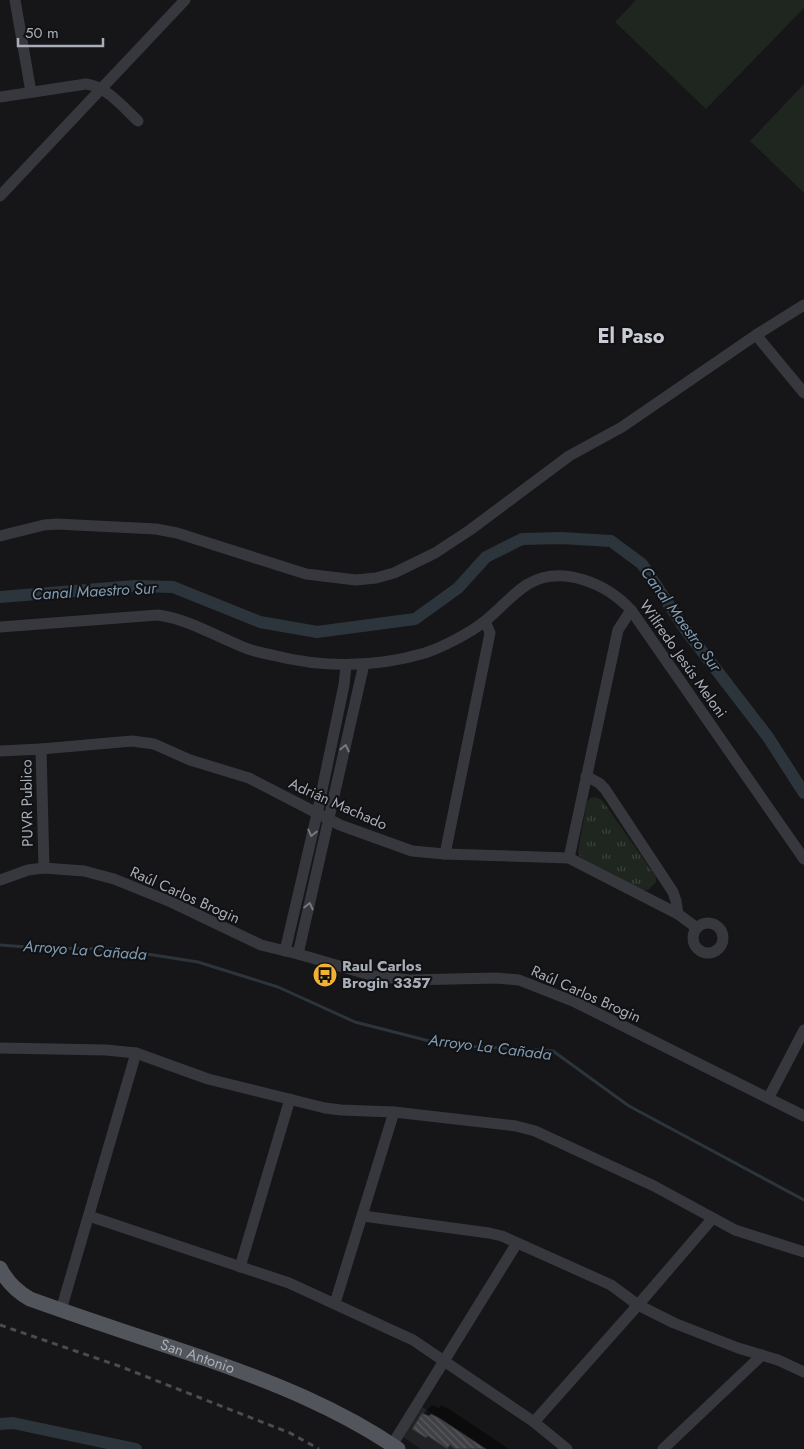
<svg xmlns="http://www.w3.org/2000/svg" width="804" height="1449" font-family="Jost,sans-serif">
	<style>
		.built { fill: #222225 }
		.grass { fill: url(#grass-tufts) }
		.garden { fill: #1e261f }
		.shadow { fill: #0007 }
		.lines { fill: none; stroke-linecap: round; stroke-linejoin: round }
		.stream { stroke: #2c353c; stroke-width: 3 }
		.canal { stroke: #2c353c; stroke-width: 12 }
		.building { fill: url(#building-back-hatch); stroke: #303034 }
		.minor { stroke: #37383d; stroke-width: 11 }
		.major { stroke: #53555c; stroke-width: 15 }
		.rail { stroke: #4a4c52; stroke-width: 3; stroke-dasharray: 6 5; stroke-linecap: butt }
		.oneway { stroke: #757881 }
		.labels { text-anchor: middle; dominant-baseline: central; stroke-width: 4; stroke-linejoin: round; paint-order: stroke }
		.street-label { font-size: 15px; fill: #a8adb8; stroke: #111113 }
		.poi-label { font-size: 15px; font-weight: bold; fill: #a8adb8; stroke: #111113; text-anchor: start }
		.water-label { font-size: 16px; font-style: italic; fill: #7f9bb3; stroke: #111113 }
		.district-label { font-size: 20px; font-weight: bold; fill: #c9ccd4; stroke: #111113 }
	</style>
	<defs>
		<pattern id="grass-tufts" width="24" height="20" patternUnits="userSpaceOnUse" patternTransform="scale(1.25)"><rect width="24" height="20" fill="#1e261f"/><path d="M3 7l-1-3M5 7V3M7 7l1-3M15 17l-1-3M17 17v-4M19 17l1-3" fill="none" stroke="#3c433d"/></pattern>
		<pattern id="building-back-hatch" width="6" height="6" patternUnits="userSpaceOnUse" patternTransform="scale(1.25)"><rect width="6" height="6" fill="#404145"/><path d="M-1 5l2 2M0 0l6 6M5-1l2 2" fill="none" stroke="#595a5e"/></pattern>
	</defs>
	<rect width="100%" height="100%" fill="#161618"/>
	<polygon class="built" points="421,1406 484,1449 421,1449 403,1437"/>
	<polygon class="grass" points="595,797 602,800 656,877 656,882 648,890 641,890 580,857 578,852 587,802 590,798"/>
	<g class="garden">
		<polygon points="636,0 804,0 804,8 706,109 615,22"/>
		<polygon points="804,84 804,193 750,141"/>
	</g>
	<polygon class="shadow" points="432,1405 439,1408 441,1405 449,1409 509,1449 458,1449 451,1444 447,1448 423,1414"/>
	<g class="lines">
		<polyline class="stream" points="0,945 40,948 115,949 198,962 278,987 355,1022 445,1045 553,1051 629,1106 804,1200"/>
		<g class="canal">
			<polyline points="0,597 135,586 173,587 260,622 317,632 415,619 458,588 486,557 522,539 561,538 611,541 642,564 685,629 768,737 804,793"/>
			<polyline points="0,1424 13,1423 136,1449"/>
		</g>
	</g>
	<polygon class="building" points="422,1413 429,1416 431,1414 439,1418 486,1449 455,1449 450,1445 447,1449 428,1436 426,1438 412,1429"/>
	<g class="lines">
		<g class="minor">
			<polyline points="15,0 31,92"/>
			<path d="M0 97 86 84C106 86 124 108 138 121"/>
			<polyline points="0,196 185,0"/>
			<polyline points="756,335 804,393"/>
			<polyline points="0,536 44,525 57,524 156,529 177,533 306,574 356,580 376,578 394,573 435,553 470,530 569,456 622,427 756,335 804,305"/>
			<path d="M0 627 158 615C188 619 215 636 243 647 252 651 262 653 272 655 323 668 374 668 425 653 443 647 470 633 485 621 500 609 512 594 528 584 562 564 607 584 631 610L804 859"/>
			<polyline points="41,749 132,741 154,744 190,760 249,778 340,825 412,851 445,854 569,858 678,914 697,928"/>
			<polyline points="0,751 41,749 44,868"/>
			<polyline points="586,776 599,783 605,789 673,892 676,901 678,914"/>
			<polyline points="445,854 490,633 485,621"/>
			<polyline points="569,858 618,630 631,610"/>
			<polyline points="0,880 28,870 44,868 84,871 114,879 171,902 261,945 298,954 374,976 409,980 496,978 519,980 575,1002 804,1116"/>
			<circle cx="708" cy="938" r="15"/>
			<polyline points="285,951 317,814 344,685 346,666"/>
			<polyline points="298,954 364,664"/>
			<polyline points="0,1048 106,1050 136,1053 208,1079 325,1108 341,1110 394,1112 516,1126 535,1131 654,1186 735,1230 804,1252"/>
			<polyline points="769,1097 804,1030"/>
			<polyline points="89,1216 289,1283 413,1340 534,1422 567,1449"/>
			<polyline points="363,1216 489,1233 502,1236 611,1285 638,1305 674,1323 738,1348 778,1360 804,1372"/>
			<polyline points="240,1267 290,1099"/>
			<polyline points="335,1303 394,1112"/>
			<polyline points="61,1310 136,1053"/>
			<polyline points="534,1422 638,1305 712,1219"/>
			<polyline points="392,1445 517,1243"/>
			<polyline points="663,1449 762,1355"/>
		</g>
		<path class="major" id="s1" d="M0 1268C7 1282 16 1291 30 1299 88 1320 147 1339 206 1359 272 1382 340 1409 398 1449"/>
		<polyline class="rail" points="0,1325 119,1366 290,1433 319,1449"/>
	</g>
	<defs><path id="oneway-chevron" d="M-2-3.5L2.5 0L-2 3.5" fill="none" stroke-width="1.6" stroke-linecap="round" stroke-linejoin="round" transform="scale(1.25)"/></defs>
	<g class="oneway">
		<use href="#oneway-chevron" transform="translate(345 748) rotate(-77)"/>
		<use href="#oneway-chevron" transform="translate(312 833) rotate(103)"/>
		<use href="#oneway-chevron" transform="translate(309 906) rotate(-77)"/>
	</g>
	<defs>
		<symbol id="bus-disc" viewBox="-11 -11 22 22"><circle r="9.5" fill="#f2b134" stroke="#111113"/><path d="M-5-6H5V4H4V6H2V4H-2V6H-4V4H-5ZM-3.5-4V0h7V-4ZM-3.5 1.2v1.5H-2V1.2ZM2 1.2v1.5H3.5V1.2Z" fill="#111"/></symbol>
	</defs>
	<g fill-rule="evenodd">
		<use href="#bus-disc" x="311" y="961" width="28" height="28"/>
	</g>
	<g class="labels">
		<g class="street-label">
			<text transform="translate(683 659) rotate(55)">Wilfredo Jesús Meloni</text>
			<text transform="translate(27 803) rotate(-91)">PUVR Publico</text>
			<text transform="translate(338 804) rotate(24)">Adrián Machado</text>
			<text transform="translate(185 895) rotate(24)">Raúl Carlos Brogin</text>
			<text transform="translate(586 994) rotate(24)">Raúl Carlos Brogin</text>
			<text stroke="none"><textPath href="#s1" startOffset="221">San Antonio</textPath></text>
		</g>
		<g class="poi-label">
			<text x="342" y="966">Raul Carlos<tspan x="342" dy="17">Brogin 3357</tspan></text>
		</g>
		<g class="water-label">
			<text transform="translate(94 591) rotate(-3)">Canal Maestro Sur</text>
			<text transform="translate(681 619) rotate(54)">Canal Maestro Sur</text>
			<text transform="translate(85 950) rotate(4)">Arroyo La Cañada</text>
			<text transform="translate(490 1047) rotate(7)">Arroyo La Cañada</text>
		</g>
		<g class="district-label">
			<text x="631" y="336">El Paso</text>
		</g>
	</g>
	<path d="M18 38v8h85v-8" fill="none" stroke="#a8adb8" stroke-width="2.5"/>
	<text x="25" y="38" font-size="15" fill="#a8adb8" stroke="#111113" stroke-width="4" paint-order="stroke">50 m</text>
</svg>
